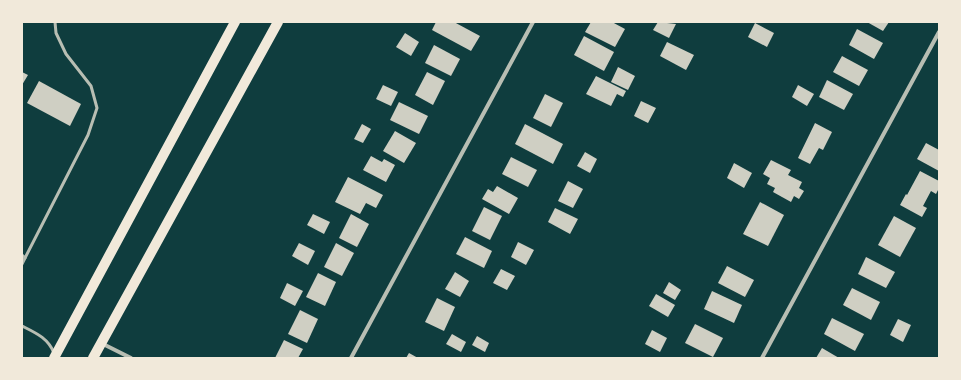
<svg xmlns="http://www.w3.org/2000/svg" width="961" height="380" font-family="'Noto Sans',sans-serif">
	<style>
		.building { fill: #cfcfc3 }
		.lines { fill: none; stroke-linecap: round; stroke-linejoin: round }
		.service { stroke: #b8beb3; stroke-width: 3 }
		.minor { stroke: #b8beb3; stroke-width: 4 }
		.trunk { stroke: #f1e9da; stroke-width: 10 }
	</style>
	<rect width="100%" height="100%" fill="#0f3d3e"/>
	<g class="building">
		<polygon points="436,22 454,22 480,36 471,51 432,30"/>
		<polygon points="591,22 612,22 625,29 615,47 585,32"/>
		<polygon points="658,22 676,24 669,38 653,30"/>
		<polygon points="867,22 889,22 883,31"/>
		<polygon points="755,23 774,33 767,47 748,37"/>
		<polygon points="857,29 883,43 874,59 849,45"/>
		<polygon points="405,33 419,42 411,56 396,47"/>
		<polygon points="584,36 614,52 604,71 574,55"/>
		<polygon points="667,42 694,55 686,70 660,56"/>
		<polygon points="434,45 460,59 451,76 425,63"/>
		<polygon points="842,56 868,70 859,86 833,72"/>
		<polygon points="618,67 635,76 628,90 611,82"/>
		<polygon points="22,72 28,75 22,85"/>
		<polygon points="427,72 445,81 433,105 415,95"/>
		<polygon points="596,76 626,91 623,97 617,94 611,106 586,94"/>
		<polygon points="827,80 853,94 844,110 819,97"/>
		<polygon points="39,81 81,104 70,126 27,103"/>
		<polygon points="383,85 398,92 391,106 376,99"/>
		<polygon points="798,85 814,94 807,106 792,97"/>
		<polygon points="545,94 563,103 551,127 533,118"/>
		<polygon points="641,101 656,108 648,123 634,116"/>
		<polygon points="399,102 428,116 419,134 390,120"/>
		<polygon points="815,123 832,132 823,150 819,148 810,164 798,158"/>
		<polygon points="362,124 371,129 363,143 354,139"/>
		<polygon points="525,124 563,144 553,164 515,144"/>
		<polygon points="395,131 416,143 404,163 383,151"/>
		<polygon points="926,143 939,150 939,171 917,159"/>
		<polygon points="585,152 597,159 590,173 577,166"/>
		<polygon points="371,156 382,162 384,159 395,165 386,182 363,170"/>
		<polygon points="511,157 537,170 528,187 502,174"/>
		<polygon points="771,160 791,170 788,175 802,182 799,188 804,191 799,199 794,196 791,202 773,192 775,188 767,184 770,178 763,174"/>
		<polygon points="734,163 752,173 744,188 727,178"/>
		<polygon points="920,171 939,181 939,188 936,194 931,191 923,206 927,208 922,217 900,205 906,194 907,195"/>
		<polygon points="348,177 383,195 376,208 366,203 360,214 335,202"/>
		<polygon points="568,181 583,189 573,208 558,201"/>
		<polygon points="497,186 518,198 509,214 482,199 488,189 493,192"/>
		<polygon points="760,202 784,215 768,246 743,234"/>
		<polygon points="484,207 502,216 490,240 472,231"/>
		<polygon points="555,208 578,219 570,234 548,222"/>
		<polygon points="313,214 330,222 324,234 307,225"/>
		<polygon points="351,214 369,224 357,247 339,238"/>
		<polygon points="894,216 916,228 900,257 878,245"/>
		<polygon points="465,237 492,251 484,268 456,254"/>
		<polygon points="518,242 534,250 526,265 511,257"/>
		<polygon points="299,243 315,251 308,265 292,256"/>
		<polygon points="336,243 354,253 342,276 324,267"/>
		<polygon points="866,257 895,272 886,288 858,274"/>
		<polygon points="727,266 754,280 745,297 718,283"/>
		<polygon points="501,269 515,276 507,290 493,283"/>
		<polygon points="455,272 469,281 460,297 445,289"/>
		<polygon points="318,273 336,282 325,306 306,297"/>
		<polygon points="669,282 681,290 675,300 663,293"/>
		<polygon points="287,283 303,291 295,306 280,298"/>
		<polygon points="852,288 880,302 871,320 843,305"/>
		<polygon points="712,291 742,305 734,323 704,309"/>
		<polygon points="656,294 675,305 668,317 649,306"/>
		<polygon points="437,298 455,307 444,331 425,322"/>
		<polygon points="300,310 318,319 307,343 288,334"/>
		<polygon points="832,318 864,334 855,351 824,334"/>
		<polygon points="898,319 911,325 903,342 890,335"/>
		<polygon points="695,324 723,338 713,357 685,343"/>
		<polygon points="652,330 667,338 660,352 645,344"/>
		<polygon points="452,334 466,342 461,352 446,344"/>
		<polygon points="477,336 489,343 485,352 472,345"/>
		<polygon points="284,340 303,349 298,358 275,358"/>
		<polygon points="822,348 839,358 816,358"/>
		<polygon points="409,353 418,358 406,358"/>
	</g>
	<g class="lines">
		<g class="service">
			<polyline points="22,255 25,258 22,264"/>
			<polyline points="25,258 88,135 97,108 91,86 66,54 56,33 55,22"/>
			<path d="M22 326C36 333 48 338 54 353"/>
		</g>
		<g class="minor">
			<polyline points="101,343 131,358"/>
			<polyline points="351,358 533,22"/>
			<polyline points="762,358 939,32"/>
		</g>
		<g class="trunk">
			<polyline points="54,358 235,22"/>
			<polyline points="93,358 278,22"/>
		</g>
	</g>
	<rect width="961" height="380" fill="none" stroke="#f1e9da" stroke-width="46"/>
</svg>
